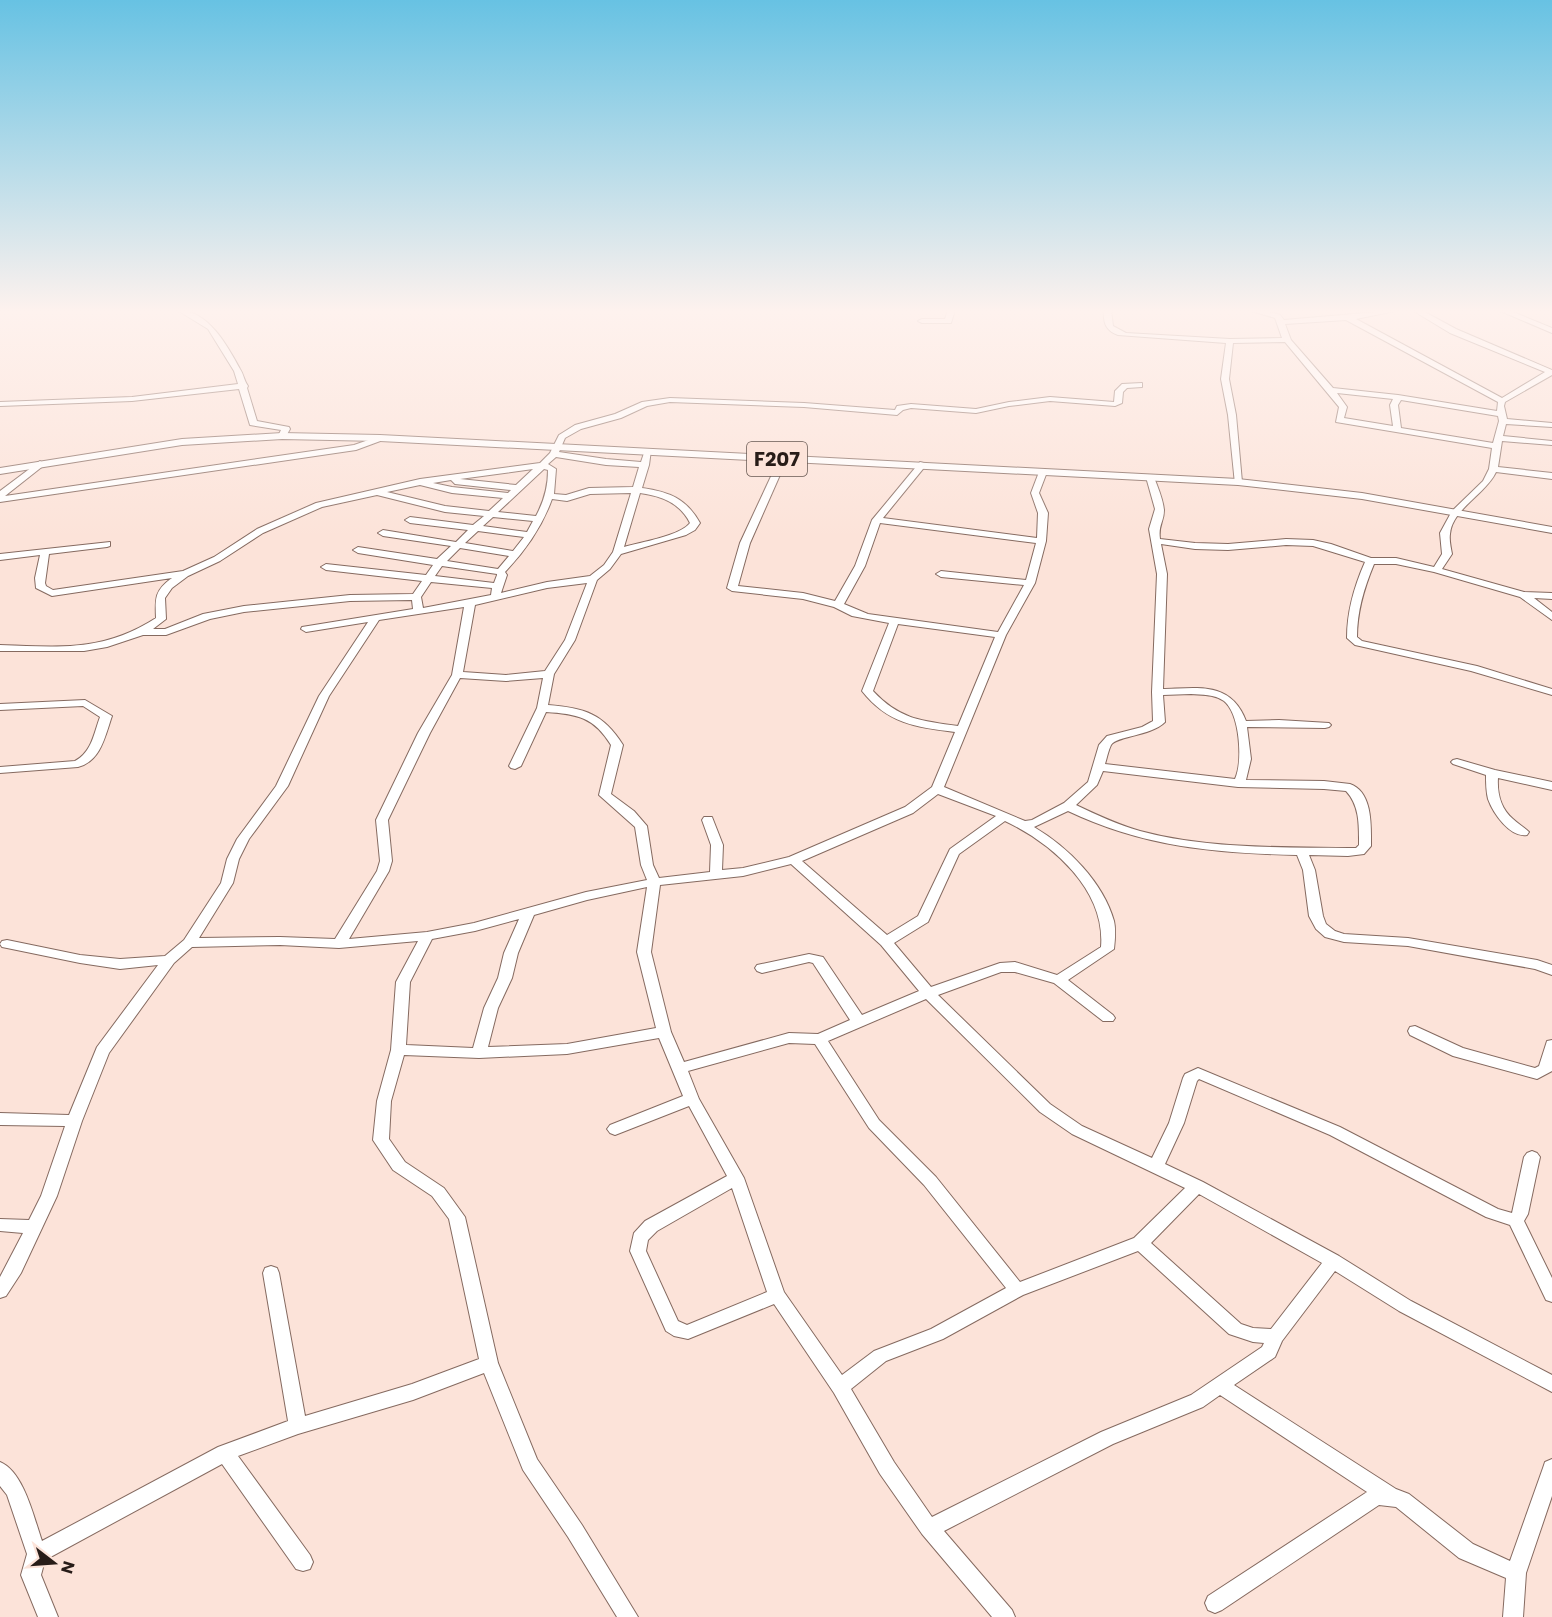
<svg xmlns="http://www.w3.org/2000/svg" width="1552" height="1617" font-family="Poppins,sans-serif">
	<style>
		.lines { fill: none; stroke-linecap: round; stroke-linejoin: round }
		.minor-casing { stroke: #856a60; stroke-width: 2 }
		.major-casing { stroke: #856a60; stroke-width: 2 }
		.minor { fill: #fff; fill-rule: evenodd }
		.major { fill: #fff; fill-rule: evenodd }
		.labels { text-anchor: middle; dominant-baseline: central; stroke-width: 6; stroke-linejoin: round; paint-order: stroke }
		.shield { fill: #fce3d9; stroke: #675852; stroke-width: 1.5 }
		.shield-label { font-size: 20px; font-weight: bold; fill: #271c18 }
	</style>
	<rect width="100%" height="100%" fill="#fce3d9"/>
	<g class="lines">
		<defs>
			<g id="minor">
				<path d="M177 310C208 310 227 345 240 369 244 375 244 381 248 386L247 388 257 421 289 427 290 429 285 438 278 436 281 430 250 425 239 389 132 401 0 406V402L132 397 238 384 234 371 208 329Z"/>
				<polygon points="948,310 955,310 951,323 922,323 918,321 922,319 945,319"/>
				<path d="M1104 310H1111L1113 326 1126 333 1230 339 1282 338 1275 318 1248 310H1263L1280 315 1284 320 1400 310 1356 319 1502 398 1545 372 1450 333 1412 310H1421L1456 329 1552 370V375L1505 402 1504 406 1507 419 1552 423V427L1506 424 1503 436 1552 441V445L1502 441 1498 467 1552 473V479L1496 472C1486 494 1452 509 1450 534 1449 540 1451 548 1452 554L1442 569 1524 592 1552 593V599L1534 598 1552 612V620L1520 597 1434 572 1396 564H1374C1364 588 1357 611 1357 637L1362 641 1477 666 1552 689V695L1471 671 1355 645 1347 638C1347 611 1354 587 1365 562L1313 546 1286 545 1228 550 1195 549 1161 544 1167 574 1163 689C1198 688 1231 681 1246 721L1279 720 1329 723 1331 725 1329 727 1325 728 1247 727 1251 759 1246 780 1324 781 1350 784C1373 792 1371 827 1371 846L1364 854 1348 856 1309 855 1315 870 1323 916 1326 924 1335 931 1344 934 1408 938 1537 960 1552 965V975L1535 969 1408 946 1344 942 1325 937 1316 929 1309 916 1303 870 1297 855C1214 853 1144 847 1068 811L1034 827C1068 847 1103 882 1114 921 1116 930 1115 940 1114 949L1068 980 1113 1015 1115 1018 1113 1021H1103L1054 983 1015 972H1001L938 995 1050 1104 1082 1126 1152 1158 1169 1123 1183 1078 1185 1074 1198 1068 1340 1127 1498 1209 1512 1213 1524 1157 1527 1153 1532 1151 1537 1153 1540 1157 1528 1214 1524 1221 1552 1278V1302L1546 1300 1510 1225 1486 1217 1330 1135 1199 1079 1197 1081 1184 1123 1165 1164 1203 1182 1339 1256 1411 1301 1552 1375V1392L1399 1311 1335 1271 1282 1341 1275 1357 1234 1385 1396 1489 1409 1494 1473 1544 1510 1561 1543 1468 1545 1462 1552 1459V1496L1526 1573 1523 1617H1503L1506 1578 1459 1558 1396 1507 1379 1505 1222 1610 1215 1613 1208 1610 1205 1603 1208 1596 1367 1492 1220 1395 1203 1407 1113 1444 944 1531 1012 1610 1015 1617H992L922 1534 880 1474 834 1393 774 1304 688 1339 674 1336 666 1331 630 1251 634 1233 645 1221 727 1176 689 1106 615 1135 610 1133 607 1129 610 1125 683 1096 659 1038 567 1054 479 1058 404 1055 391 1101 389 1139 405 1162 444 1188 465 1217 498 1363 537 1459 582 1525 638 1617H617L568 1537 523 1470 484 1373 413 1400 298 1434 238 1456 310 1555 313 1562 310 1569 303 1571 296 1569 222 1464 45 1560 41 1575 58 1617H38L21 1575 27 1554 7 1495 0 1486V1462C24 1472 34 1518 42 1541L218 1447 288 1421 263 1273 265 1268 271 1266 277 1268 279 1273 305 1416 412 1384 479 1359 449 1219 432 1196 393 1170 373 1140 377 1101 391 1050 396 982 418 941 339 948 280 945 192 947 174 963 109 1053 82 1121 57 1196 21 1273 6 1296 0 1298V1277L23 1233 0 1231V1219L29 1220 41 1196 65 1126 0 1125V1113L69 1115 97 1047 158 965 120 969 80 963 7 948 2 947 0 944 2 941 7 940 80 955 120 959 165 956 184 940 221 883 227 859 237 839 276 786 319 696 368 622 306 632 301 629 302 627 413 609 412 600 350 601 244 612 210 619 166 635H143L107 647 84 651H0V645C60 647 103 652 156 618 155 598 155 590 172 578L52 596 36 588 35 578 40 555 0 560V554L110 542V546L107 547 49 554 45 583 46 586 53 590 183 571 214 557 257 529 316 503 420 479 540 463 550 453 559 435 575 425 615 414 642 402 670 398 804 403 895 410 897 406 911 404 976 409 1009 402 1050 397 1114 402 1115 391 1122 384 1142 383V387L1127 388 1123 392 1122 403 1115 406 1050 401 1009 406 976 413 911 408 903 410 897 415 804 407 670 402 647 406 621 418 581 429 565 438 559 452 606 459 641 462 645 450H651L649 465 642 488C669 492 686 498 700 523L695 530 686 535 621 554 610 569 597 580 575 640 554 674 548 705C584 708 603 713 623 745L611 794 634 811 647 826 653 865 659 878 710 872 711 845 702 820 704 817H712L723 845 722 870 743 868 789 857 905 807 932 787 955 732C916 727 888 724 862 691L889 623 852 616 834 607 803 599 732 591 727 588 740 543 780 457 787 459 750 543 738 586 803 593 835 601 855 566 872 520 920 462 927 464 883 518 1037 538 1038 513 1031 493 1039 472 1046 470 1047 472 1039 493 1048 513 1046 541 1035 583 1006 635 944 787 1025 821 1032 820 1064 803 1088 782 1099 745 1107 736 1142 727 1153 721 1152 692 1157 574 1149 529 1155 509 1146 477 1147 475 1154 477C1158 488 1163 499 1164 510 1164 522 1158 525 1160 539L1195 543 1228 544 1286 539 1313 540 1331 544 1371 558H1396L1434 567 1442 554 1440 533 1452 511 1483 481 1489 469 1492 448 1336 422 1339 407 1285 342 1233 343 1229 379 1236 415 1242 482 1235 484 1228 415 1221 379 1226 343 1118 335C1106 331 1103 323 1104 310ZM1346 320 1498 402 1497 411 1398 395 1333 388 1291 340 1285 324ZM1337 393 1393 399 1390 405 1393 426 1344 418 1347 407ZM1401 400 1498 416 1499 421 1493 443 1401 428 1398 405ZM556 457 606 465 639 467 633 487 589 488 566 495 554 494 556 469 548 464ZM533 469 516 485 460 479ZM544 469 548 470C548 487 544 501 536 516L498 512ZM451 480 455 484 511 490 508 493 452 487 433 483ZM420 485 452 493 503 498 489 511 445 506 387 492ZM631 493 613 552 604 565 590 576 547 582 501 593 507 575 505 572C525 551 542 527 552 499L567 501 590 494ZM640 493C662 496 680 503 690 523 680 536 641 542 624 547ZM377 495 445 512 484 516 473 525 410 517 405 520 410 523 468 530 456 542 383 530 378 533 383 536 451 546 437 559 358 547 353 550 358 553 433 565 426 575 326 564 321 567 326 570 422 581 413 594 350 595 244 606 203 614 165 629H153L166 619 165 598 172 588 188 576 220 561 263 533 322 507ZM493 517 533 521 527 532 483 526ZM880 523 1036 543 1026 580 941 571 936 574 941 577 1024 585 998 632 868 614 844 604 865 566ZM478 531 524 537 513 551 465 543ZM460 548 509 556 498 569 447 561ZM442 566 497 574V575L494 583 435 576ZM431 582 492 588 491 595 423 608 421 597ZM587 583 565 640 545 671 506 675 463 672 475 605 547 588ZM464 607 452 675 418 733 376 820 380 861 377 871 335 939 280 937 199 938 233 883 239 859 249 839 288 786 329 696 379 620ZM898 624 995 637 958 726C921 721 899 719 873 691ZM460 678 506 681 543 678 537 708 509 766 511 768 515 769 521 766 546 712C577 714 594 717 611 745L599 795 635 827 641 865 647 880 586 892 474 923 427 932 349 939 389 871 392 861 388 820 430 733ZM1191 694C1202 695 1214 694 1224 701 1240 714 1243 761 1235 779L1105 764C1107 758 1108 751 1111 745 1116 736 1151 736 1165 722L1163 695ZM1103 771 1238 787 1324 789 1346 791C1360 806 1359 826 1359 845L1356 848H1348C1279 847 1207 849 1140 831 1118 825 1097 815 1076 805L1097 785ZM938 794 996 816 950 849 918 916 887 935 802 861 913 813ZM1005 821C1052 843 1106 890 1101 947L1057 975 1015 962 1000 963 931 987 894 943 928 922 959 854ZM791 864 881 945 919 991 862 1015 823 957 809 954 757 965 755 968 757 971 762 973 809 962 813 963 850 1020 818 1034 789 1033 684 1062 671 1032 651 952 660 885 743 876ZM647 887 637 952 656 1028 567 1044 488 1047 498 1008 512 978 518 953 534 915 587 900ZM519 919 504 953 498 978 484 1008 473 1048 406 1045 410 982 432 939 475 931ZM926 999 1040 1112 1072 1134 1185 1188 1134 1238 1020 1282 936 1177 879 1120 828 1041ZM789 1043 815 1044 869 1128 924 1185 1006 1288 931 1329 874 1351 842 1375 784 1292 744 1178 699 1099 688 1071ZM732 1188 767 1292 687 1325 678 1321 646 1251 648 1240 657 1231ZM1199 1194 1322 1263 1271 1329 1253 1328 1241 1324 1151 1243ZM1138 1251 1229 1334 1253 1342 1264 1343 1262 1347 1191 1395 1101 1432 932 1517 894 1462 851 1389 886 1361 943 1339 1023 1295Z"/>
				<polygon points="1498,310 1508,310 1552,328 1552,333"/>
				<polygon points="380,436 383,436 383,440 356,450 0,502 0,491 40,461 44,464 43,466 5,496 354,445"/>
				<path d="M85 700 112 716C105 736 101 761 78 767L0 773V767L75 761C92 752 94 733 100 717L83 706 0 710V704Z"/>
				<path d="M1457 759 1495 770 1552 782V790L1498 778C1497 793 1501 809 1513 819 1518 824 1524 827 1529 832L1527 835C1510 838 1493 813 1488 799 1486 791 1486 783 1486 775L1453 764 1451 762 1453 760Z"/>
				<polygon points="1415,1026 1463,1048 1535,1068 1539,1066 1547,1041 1552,1040 1552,1071 1537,1079 1453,1056 1410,1035 1408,1031 1410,1027"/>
			</g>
			<polygon id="major" points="282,433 380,435 1238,479 1362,493 1552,527 1552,533 1362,499 1238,485 380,441 282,439 182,445 0,474 0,468 182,439"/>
		</defs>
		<use href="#minor" class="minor-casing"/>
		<use href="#major" class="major-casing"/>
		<use href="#minor" class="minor"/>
		<use href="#major" class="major"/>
	</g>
	<linearGradient id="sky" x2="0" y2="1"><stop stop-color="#67c2e3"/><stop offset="0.58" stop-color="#fef2ee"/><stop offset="1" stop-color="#fef2ee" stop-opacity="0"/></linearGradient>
	<rect width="1552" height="537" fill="url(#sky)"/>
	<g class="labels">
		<rect class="shield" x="747" y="442" width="60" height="34" rx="4.5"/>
		<g class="shield-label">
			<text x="777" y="459">F207</text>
		</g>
	</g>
	<g transform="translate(54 1563) rotate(107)" stroke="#fce3d9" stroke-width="4.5" paint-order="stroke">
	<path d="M0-4.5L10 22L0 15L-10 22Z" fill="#271c18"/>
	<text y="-9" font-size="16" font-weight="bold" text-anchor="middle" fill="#271c18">N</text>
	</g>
</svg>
